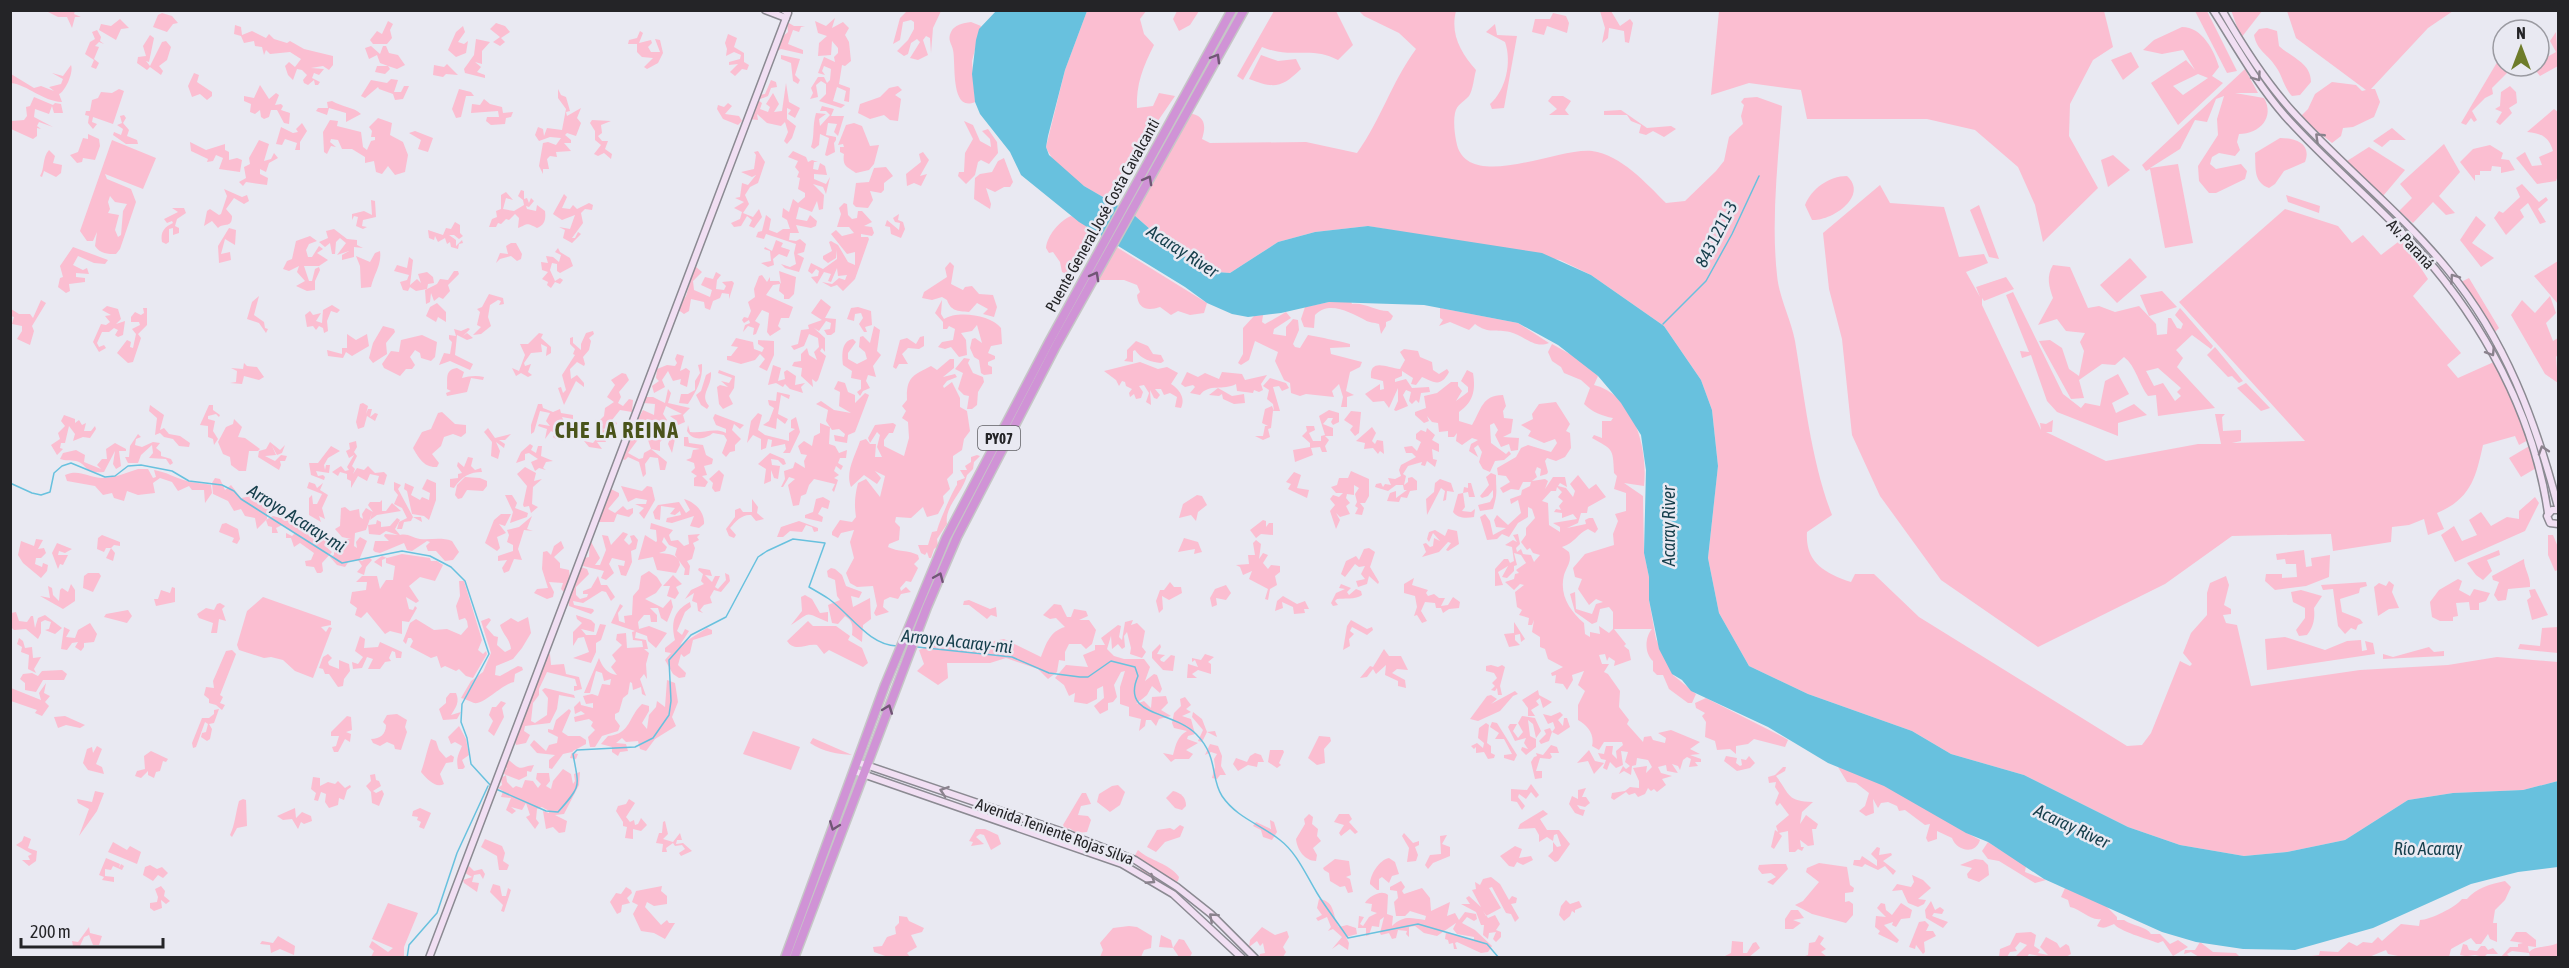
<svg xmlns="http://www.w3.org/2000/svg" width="2569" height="968" font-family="'Asap Condensed',sans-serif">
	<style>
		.green { fill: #fbbed1; fill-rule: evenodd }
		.water { fill: #68c1de }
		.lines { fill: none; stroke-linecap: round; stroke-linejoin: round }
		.stream { stroke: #68c1de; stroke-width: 1.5 }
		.secondary-casing { stroke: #8b8a92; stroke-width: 9 }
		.highway-casing { stroke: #c6c6c7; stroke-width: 11 }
		.secondary { stroke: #f1dff3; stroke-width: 6 }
		.highway { stroke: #d093d6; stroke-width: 8 }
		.oneway { stroke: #715676 }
		.oneway2 { stroke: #8a828d }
		.labels { text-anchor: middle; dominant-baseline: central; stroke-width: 5; stroke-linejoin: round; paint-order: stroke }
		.shield { fill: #e9e9f2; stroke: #5f5f64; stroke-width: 1.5 }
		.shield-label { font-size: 15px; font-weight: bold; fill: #242427 }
		.street-label { font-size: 16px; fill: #242427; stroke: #e9e9f2 }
		.water-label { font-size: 18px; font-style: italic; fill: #153e4b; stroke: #e9e9f2 }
		.district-label { font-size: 22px; font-weight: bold; letter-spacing: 1.5px; fill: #49531a; stroke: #e9e9f2 }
	</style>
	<rect width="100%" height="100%" fill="#e9e9f2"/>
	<g class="green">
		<polygon points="2231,10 2262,11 2241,38"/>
		<polygon points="46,11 75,11 74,14 81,17 75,17 72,28 67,17 58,17"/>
		<polygon points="916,11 941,11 933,28 931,53 930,38 926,36 923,40 928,55 918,60 910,58 920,42 917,39 911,43 908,54 904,56 897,51 908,40 914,29 914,22 911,20 903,22 900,40 893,44 900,18 906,12"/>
		<path d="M1087 11H1146L1140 19 1144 34 1154 45C1143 67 1136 84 1137 108L1153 106 1159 93 1175 96 1105 198C1083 186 1056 171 1046 147L1065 70Z"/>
		<polygon points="1177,11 1177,10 1199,11 1190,25 1179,31 1173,19"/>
		<path d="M1274 11H1336L1353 45 1338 60C1310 45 1293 60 1262 47L1243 80 1237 76Z"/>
		<path d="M1359 11H1456C1450 34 1461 53 1476 70 1474 77 1473 90 1469 96 1463 103 1457 104 1455 113 1453 123 1455 136 1457 145 1470 192 1558 147 1592 151 1621 155 1646 183 1666 203L1685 201 1716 171 1724 161 1729 137 1743 124 1741 116 1744 105 1741 102 1744 98 1757 97 1782 106C1778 162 1771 220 1777 275 1779 298 1791 319 1795 341 1805 400 1811 460 1832 515L1807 532C1805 562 1824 573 1851 582L1855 574H1874L1919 617 2127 746 2142 745 2151 733 2180 661 2190 666 2192 664 2183 653 2191 633 2207 615V593L2210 583 2226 576 2229 585 2224 605 2231 609V614L2223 615 2226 623 2237 625 2251 686 2360 670 2448 665 2497 657 2558 662V781L2523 790 2453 793 2408 800 2345 840 2287 852 2244 856 2180 845 2128 827 2024 775 1951 754 1912 731 1808 694 1749 666 1719 613 1708 558 1718 466 1712 410 1701 380 1664 326 1591 275 1560 260 1368 226 1315 232 1278 242 1230 273 1216 272 1176 252 1134 215 1188 113C1204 115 1207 124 1202 139L1210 143 1306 142 1357 153C1381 120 1391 83 1416 49L1399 33 1364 16Z"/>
		<polygon points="1600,11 1611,11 1620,26 1630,19 1633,23 1629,43 1625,42 1624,31 1609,28 1608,38 1602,43 1605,28"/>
		<polygon points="1719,11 2104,11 2113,47 2093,60 2070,104 2069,136 2098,188 2043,242 2035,205 2018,167 1975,130 1927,119 1807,119 1801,90 1749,83 1711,95"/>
		<polygon points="2195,11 2207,11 2237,71 2227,73"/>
		<polygon points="2287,11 2287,10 2453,11 2428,28 2371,89 2375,89 2380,102 2374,117 2353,127 2343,128 2341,136 2332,143 2300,117 2308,109 2315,94 2332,82 2356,85 2362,91 2366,90 2296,38"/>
		<polygon points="162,13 172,16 178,23 173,24 167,32 153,27 158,15"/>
		<polygon points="1553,13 1566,16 1569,23 1567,33 1547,26 1544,35 1532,32 1535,19 1550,19"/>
		<polygon points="835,18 832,28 843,22 849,28 845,35 849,42 851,61 845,66 842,65 839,84 850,88 849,102 844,101 846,91 837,87 833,101 845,105 841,108 819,101 826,94 826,84 821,81 816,85 818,97 810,99 813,93 811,88 818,77 824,77 827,83 830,80 831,69 824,66 822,71 825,75 818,73 824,57 835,62 834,57 838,53 838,48 832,41 831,55 818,56 819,43 827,36 818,33 815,21 826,26"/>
		<polygon points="120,19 129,28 121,29 116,40 99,30 101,24 111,26"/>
		<polygon points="388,21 393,24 390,30 392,38 387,44 373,44 370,40 377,31 382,34"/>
		<polygon points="787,22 794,26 805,26 801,27 799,32 793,30 788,44 803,50 803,54 781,49 775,52 782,37 788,32"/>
		<path d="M971 22 981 26 972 61 975 102C950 113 956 63 953 50 952 44 947 40 951 32 954 25 963 23 971 22Z"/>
		<polygon points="496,23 505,26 510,32 501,38 505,42 500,46 493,42 500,37 490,29"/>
		<path d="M1495 24 1497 35 1517 36 1504 108 1492 109 1490 104C1506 90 1512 62 1505 42L1486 32Z"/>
		<polygon points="235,25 241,27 242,35 252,31 266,38 269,34 274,39 287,43 290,41 304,49 333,56 333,65 329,70 323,66 311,68 324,69 319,75 314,73 312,78 320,82 318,85 315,85 314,80 308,85 304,83 303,80 307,75 302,70 297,69 293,80 288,75 285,66 289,62 295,67 301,59 290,52 270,54 266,50 264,55 262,47 255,46 254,41 244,43 241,36 234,34"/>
		<polygon points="463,26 465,32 458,42 464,44 468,41 466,53 456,57 448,50 456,32"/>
		<path d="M2182 27C2202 27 2214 50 2219 67L2212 76 2223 83 2178 125 2151 83 2186 60 2195 70 2183 50 2162 54 2143 50 2154 40ZM2198 74 2208 78 2183 95 2173 86Z"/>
		<path d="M2267 28 2277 31 2279 46C2292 58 2311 63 2311 82L2300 95 2292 96C2283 86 2283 77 2276 67 2268 54 2257 51 2254 35L2259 29Z"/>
		<polygon points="97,30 101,37 100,41 104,44 99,42 95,46 99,47 94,59 99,63 96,69 91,67 94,60 85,54 90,42 95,39 92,32"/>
		<polygon points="640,31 643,33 639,43 651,40 652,43 648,47 651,52 660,52 655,39 660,40 663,53 658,63 647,69 644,67 653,58 642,57 637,52 637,44 628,44 629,40 637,38"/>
		<polygon points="2556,32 2558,66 2540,76 2532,66 2539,66 2539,46 2547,57 2556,52 2550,41"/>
		<polygon points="728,34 737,38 734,47 744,53 744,62 749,65 747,70 742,69 735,76 730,72 738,64 729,65 729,62 740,59 741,55 734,52 726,56 727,49 725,43"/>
		<polygon points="150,35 154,38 149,62 146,61 150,66 162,42 166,41 171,47 167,60 159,66 163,71 161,75 150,67 147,70 137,63 138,57 146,56 143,46"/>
		<polygon points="476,39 490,42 482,51 482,64 475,62 481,67 477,72 485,75 485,78 465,73 464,69 474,55"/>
		<polygon points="371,46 380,54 383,46 386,46 389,53 398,55 405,65 397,69 388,66 390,69 385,74 375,72 377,66 388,66 380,63 377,55 369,59 365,48"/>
		<polygon points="2131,52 2139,67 2123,80 2111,60"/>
		<polygon points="781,55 800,59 795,75 800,80 798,84 793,81 791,63 781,59"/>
		<path d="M1261 55 1278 61 1296 59 1301 69C1281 88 1275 89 1249 79Z"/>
		<polygon points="2499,59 2509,71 2492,88 2493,94 2485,98 2472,111 2477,120 2474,122 2471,118 2466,125 2461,123"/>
		<polygon points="447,64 458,75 446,74 443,77 433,75 434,65 444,67"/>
		<path d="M71 65C74 72 65 92 59 94L62 102C42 101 28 85 11 83V74L34 88 41 86 54 91 49 87 61 84 63 79 52 73 63 76Z"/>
		<path d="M2245 69 2258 93H2235L2264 98C2275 117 2260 134 2239 134L2237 142 2240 150 2235 156 2219 153 2212 157 2210 164 2216 169 2241 164 2247 171 2245 179 2216 193H2209L2199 181 2198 166 2218 135 2217 119 2224 96 2216 99 2207 122 2195 120 2180 149 2150 168 2178 164 2193 243 2165 248 2150 169 2146 171 2142 165Z"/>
		<polygon points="194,73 199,75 197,82 212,92 212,96 207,100 200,94 192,97 188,86"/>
		<polygon points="391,79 398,80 394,92 401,92 404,86 409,86 403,99 395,100 393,94 379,89 378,87 365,98 361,96 371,80 387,83"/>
		<polygon points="771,80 776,82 777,87 771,88 768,96 758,100 762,103 760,109 768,112 770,107 766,104 773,93 779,104 774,112 782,111 786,83 789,102 800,108 795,118 788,114 791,110 787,108 787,119 796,126 792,138 787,144 784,141 788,132 785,122 781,126 767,123 757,114 758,120 749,119 758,95 765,94"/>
		<polygon points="260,85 269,99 276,93 279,95 275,105 281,104 283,106 281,110 290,113 289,124 284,123 277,110 271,110 269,117 264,119 261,117 260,110 255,114 250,112 251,104 244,101 244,96 254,98"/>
		<polygon points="898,86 902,90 895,95 901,99 898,121 890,120 884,115 870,119 858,113 860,104 880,97 889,88"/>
		<polygon points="2510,86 2516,92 2517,103 2509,108 2512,113 2500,125 2496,122 2502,112 2495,109 2500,106 2501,92"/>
		<polygon points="119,89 124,91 113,124 93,117 92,122 97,124 93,129 88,123 89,116 85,115 86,111 90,111 92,100 98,98 101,92 112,93"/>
		<polygon points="459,89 471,92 474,96 466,96 461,117 456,118 452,109"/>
		<polygon points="558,89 561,95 566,97 570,111 566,112 567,116 581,108 577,118 581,123 576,136 567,133 565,135 571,140 571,143 564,143 571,151 556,152 557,157 550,156 547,159 549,169 543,169 543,174 539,166 543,143 548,142 556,145 561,138 550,137 539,141 535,135 538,127 543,129 544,136 547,128 562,130 566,109 558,98"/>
		<polygon points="1552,96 1563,96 1571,101 1565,110 1569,115 1549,115 1557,109 1548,101"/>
		<polygon points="34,97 53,105 55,103 61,104 63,113 54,113 52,106 49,114 35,109 34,117 53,127 39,122 37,126 41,129 37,128 37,136 33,139 11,129 12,121 24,120 27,116 26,107 30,106"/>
		<polygon points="484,99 490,104 502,107 503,113 513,112 511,117 506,118 505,124 491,125 486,121 487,117 499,117 498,111 471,113 472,104 480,105"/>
		<path d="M332 101C342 107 354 107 361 114L346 122V113L329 108 327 115 316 111 318 108H328L327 102Z"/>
		<polygon points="728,103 732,106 725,114 739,116 742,121 738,125 723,119 717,109 718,105 724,107"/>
		<path d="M822 106 834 109 831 116H844L838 136 834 132 837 124 828 123 826 135 836 137V140L834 143 835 152 827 156 825 155 829 138 820 134 819 145 814 149 811 147C815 135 812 127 816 113L826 114 819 119 820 126 830 115 826 111H820Z"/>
		<path d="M2554 109 2558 112V175L2556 181 2537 184 2516 158 2525 152 2532 166 2542 165 2539 157 2553 151C2549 137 2541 133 2527 132Z"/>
		<polygon points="1621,110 1647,128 1671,126 1676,129 1664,137 1653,131 1646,135 1639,133 1641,125 1631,121 1627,115 1604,115 1604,111"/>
		<polygon points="124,115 126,118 123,123 129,130 127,136 137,140 138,144 126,144 113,135 114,132 121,135 123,129 117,125 122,123 120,116"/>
		<polygon points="378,118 392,123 390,135 403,142 408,155 405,172 395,175 388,166 382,174 376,172 374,161 365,163 365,157 352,149 342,149 338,140 331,139 330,142 336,147 331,146 327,154 324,152 323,132 330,120 338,121 337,126 361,132 363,147 367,150 371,141 375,140 375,137 371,137 372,131 369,127"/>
		<polygon points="592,120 611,121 601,125 602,133 598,136 602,141 608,141 605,149 612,154 611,159 604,153 598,156 594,154 601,145 595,140 595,131 590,123"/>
		<polygon points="964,121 973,125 980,141 991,147 990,139 982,131 988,129 997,142 998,153 989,164 981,160 978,162 975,175 966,184 958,176 959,172 964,172 965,153 973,139"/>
		<polygon points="302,123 307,131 300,142 300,150 295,150 297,143 285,139 282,145 276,144 281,127 293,133 298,132 296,129"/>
		<path d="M854 123 862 126 870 146 879 145 874 164 869 170 856 173C848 167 842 167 844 154L840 152V147H844L843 144 838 145 846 125Z"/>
		<polygon points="2392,128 2406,140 2390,140 2382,147 2373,141"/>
		<polygon points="415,131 433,138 428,152 418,149 421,140 409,133"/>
		<polygon points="88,134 99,139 100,146 95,160 83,158 82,162 77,163 70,155 78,152 83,138 88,139"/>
		<path d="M2280 138C2296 138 2312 144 2305 162L2284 171 2275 184 2269 188C2253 182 2256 168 2255 153Z"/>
		<path d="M112 140 156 158 143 189 105 174 107 179 131 189 136 202 120 249 116 254C107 254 101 254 95 246L97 232 93 241H87L80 231ZM110 196 115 202 127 204 123 211 121 235 118 237 115 230 119 215 108 213 110 209 108 202Z"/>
		<polygon points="259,140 269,144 264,161 271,159 274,153 278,158 269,163 266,172 260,169 260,174 268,178 267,185 246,182 243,186 239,182 246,178 244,167 250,164 249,158"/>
		<polygon points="190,142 206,150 225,144 225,150 229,152 229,160 237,158 242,160 240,172 219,169 223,158 216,155 213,161 207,162 208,159 191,151"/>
		<polygon points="2444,144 2460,172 2439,196 2455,213 2446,215 2433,202 2413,223 2399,211 2412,198 2400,184"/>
		<polygon points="2490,145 2503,153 2501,159 2509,160 2515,170 2501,173 2501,167 2492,166 2491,171 2480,171 2480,175 2475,175 2475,181 2460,162 2473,149"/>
		<polygon points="2369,147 2405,170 2383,196 2347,161"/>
		<path d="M49 150 55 156 53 163 62 165 61 173 56 177 44 171 42 177 40 176C45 168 42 158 49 150Z"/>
		<polygon points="758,151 765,162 758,183 750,187 745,195 749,204 743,213 753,217 759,209 762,217 754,228 749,226 752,220 747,216 741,226 734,227 731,223 740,219 742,212 734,208 744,202 735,198 740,197 742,183 748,185 756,175 752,177 741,172 754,169 756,155 754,152"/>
		<polygon points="793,151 806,157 808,162 812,160 818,162 814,162 813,169 818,170 820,163 825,166 827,175 814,174 814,179 826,184 830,177 826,194 823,187 813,184 824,195 823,209 819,210 817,201 812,212 799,207 796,219 807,221 810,215 817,221 816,226 811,228 796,225 799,233 790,233 789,240 796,241 800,239 806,244 804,252 797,254 804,258 799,272 785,268 781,264 790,267 796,264 794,253 796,244 766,234 764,239 756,237 758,232 762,231 766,215 771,219 769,230 777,233 783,229 790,229 787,220 782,217 783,208 789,212 793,199 798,203 805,197 805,193 798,189 800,178 797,177 799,172 795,167 798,161 788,157"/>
		<polygon points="923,152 929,160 920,176 927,174 921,186 914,183 907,186 906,174 921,162 919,154"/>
		<polygon points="2113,155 2130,170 2108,187 2101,160"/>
		<polygon points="1004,158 1013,182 1010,187 1004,187 995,192 986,188 991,204 990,209 974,199 975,178 980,174 992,172 998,161"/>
		<polygon points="886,167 893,176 884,183 884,190 881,193 870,191 873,200 868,208 856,207 853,204 856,183 869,182 874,168"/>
		<path d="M1847 176C1869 196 1832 221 1812 220L1805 205C1811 189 1829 176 1847 176Z"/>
		<polygon points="2522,184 2539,202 2546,197 2548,200 2538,209 2546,222 2540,224 2528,203 2520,210 2524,217 2506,235 2494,218 2499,211 2503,213 2520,197 2516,188"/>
		<path d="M1880 185 1890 203 1944 207 1959 257 1984 254 1988 263 1966 272 1980 297 1976 287 2006 277 2014 289 1984 301 1982 298V305L2041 430 2040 423 2046 424 2053 420 2052 432H2046L2106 461 2198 444H2221L2215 414H2225L2222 417 2223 431 2241 430V441L2232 443 2305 441 2179 302 2285 209 2338 226 2352 243 2363 235 2381 255 2402 239 2428 279 2413 296 2461 353 2447 365 2458 378 2496 361 2530 439 2519 445 2515 436 2483 445C2476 477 2471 499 2437 513L2444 529 2428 535 2424 519 2409 525 2392 527 2391 542 2333 551 2331 534 2232 536 2165 584 2038 647 1941 580 1880 496 1852 435 1842 339 1829 289 1823 233Z"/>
		<path d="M224 189 242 197 247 195 249 201 244 204 234 198 226 209 232 216C232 229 224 222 218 228L212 221 204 226 207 211 210 209 219 215 221 214 227 196Z"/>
		<path d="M521 190 524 191V199L527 198 529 203 531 198 534 201 529 207 526 206 527 209 536 211 537 205 545 211C546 219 545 225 537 228 526 222 528 224 518 228L519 218 515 214 509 220 506 219 501 224 498 223 496 227H489L492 219 497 217 496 211 501 209V195L506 192 513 200 506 198 503 209 514 211 524 205 523 200 518 196Z"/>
		<polygon points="564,194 567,197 562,208 570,209 573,205 577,209 589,203 593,205 592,210 585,209 581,213 583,223 572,238 575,238 578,232 581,234 572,243 563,238 565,230 559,227 570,229 575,215 562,220 553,214"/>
		<polygon points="2286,195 2320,206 2319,213 2288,202"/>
		<polygon points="371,200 375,201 376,217 363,220 362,226 367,227 363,229 356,226 358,217 354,216 352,220 352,214 364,211 372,215"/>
		<polygon points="844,203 847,204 848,215 852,219 857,218 858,211 862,211 872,222 864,226 872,227 874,233 872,236 861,234 861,237 868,237 869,239 855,279 843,291 837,285 831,287 822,282 832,284 839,278 845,280 847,275 838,276 837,268 831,282 828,281 831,274 824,272 817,284 811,277 818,276 819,271 816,269 812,274 808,271 811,263 823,269 837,259 837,250 836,258 828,263 823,259 823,256 832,251 829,242 831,241 838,245 848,262 855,265 855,252 847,254 831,234 836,230 842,236 854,233 849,227 837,227 841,214 839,208"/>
		<polygon points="1979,205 1999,259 1989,257 1970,210"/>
		<path d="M172 208H184L186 213 177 219 175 226 179 228V233L173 235V228L169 229V242L166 244 162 242C160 231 165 227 173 223L172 221 167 223 164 219 178 212Z"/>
		<polygon points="899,214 898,220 903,222 905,229 901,238 891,234 890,227 885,226 887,220 899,230 900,223 895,222 893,218"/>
		<path d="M1071 216 1089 226C1091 237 1079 268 1071 276L1062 272 1060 262 1053 252 1049 253 1046 248C1047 236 1059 221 1071 216Z"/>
		<polygon points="2476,216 2486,225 2472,243 2494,258 2481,267 2460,240"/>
		<polygon points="455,222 460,225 460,233 463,236 459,239 454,235 449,235 456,240 456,246 462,240 463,243 459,244 458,249 451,247 450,242 447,244 445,238 438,242 435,236 434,240 429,238 428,230 443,235 446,228 451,229"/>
		<polygon points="229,228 236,230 235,245 225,239 221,254 230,252 231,260 219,263 218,246"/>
		<polygon points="334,229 347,239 357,240 357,245 363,248 354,247 354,257 342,260 342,255 349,251 337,255 346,243 340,238 336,242 335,254 332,254 330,243 325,247 319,242 328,238 326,231"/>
		<polygon points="310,236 317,241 309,244 306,250 308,257 312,257 319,246 323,249 317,253 328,260 319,266 304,266 309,281 312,281 315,269 319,267 320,270 315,281 315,290 307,291 296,286 305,281 297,272 299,266 289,271 283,269 287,261 292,259 296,241"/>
		<polygon points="776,240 783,243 781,247 790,250 787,257 779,254 773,259 774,265 768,267 761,263 771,261 770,251 764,249 765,247 772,251"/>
		<polygon points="511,243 516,243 522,254 521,259 517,261 511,256 500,259 496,263 500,253 508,254 506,246"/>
		<path d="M1110 243 1207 303 1204 313 1190 315 1178 311 1171 315 1160 307C1149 311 1138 310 1137 295L1140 292 1137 285 1124 280H1099L1094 273Z"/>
		<polygon points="73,247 108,260 105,264 94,263 78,256 73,265 83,270 87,268 89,274 76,273 76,277 85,278 85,282 69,284 70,291 66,293 58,287 60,278 63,277 60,266"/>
		<polygon points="558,248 560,252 570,258 573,266 560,273 557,271 557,264 552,263 550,270 555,281 560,278 563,280 560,284 555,282 551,288 547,285 548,282 542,279 548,272 542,270 541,262 548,263 546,256 553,257 559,262 561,255 555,252"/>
		<path d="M380 251C382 264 374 274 371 287L361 288 360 266 356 256 370 262 375 253Z"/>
		<polygon points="409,257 413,260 410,285 417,279 421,283 418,274 427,272 433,277 434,283 428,284 427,289 416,291 410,287 408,291 403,290 400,282 407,280 409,275 394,271 397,265 407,268"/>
		<polygon points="2130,258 2147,277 2117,303 2100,285"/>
		<polygon points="2558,261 2558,304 2534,276"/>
		<path d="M950 262 954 266 951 284 963 290 965 287 972 286 979 294 993 295 997 307 994 317 983 314 988 309 977 303 969 312C957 311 951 311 947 300L942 297 932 300 922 298 924 292 947 277 945 268Z"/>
		<path d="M2053 265 2070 267 2088 308 2099 306 2115 312 2139 306 2156 324 2157 335 2167 334 2168 318H2171L2177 328 2181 329 2183 324 2175 315 2180 308 2213 346 2211 349 2192 335 2176 350 2183 358 2177 367 2215 408 2158 416 2156 395 2148 396C2139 385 2136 366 2124 357L2115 365 2102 364 2079 380 2084 398 2071 399 2039 341 2050 340 2062 348 2069 369 2079 376 2084 351 2080 342 2085 333 2066 331 2057 319 2038 325 2053 298C2049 286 2046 277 2053 265ZM2158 368 2181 388 2177 392 2181 396 2175 401 2163 383 2154 386 2146 371Z"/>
		<polygon points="695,266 702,272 693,281 694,290 710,297 712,290 701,285 705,277 713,279 716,272 721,275 717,280 716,289 724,290 726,286 722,282 732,281 734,283 729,299 729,294 722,293 720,298 713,301 710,310 705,308 704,302 691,299 689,311 684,314 677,309 686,296"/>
		<polygon points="454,271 458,271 459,274 448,285 450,291 443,299 439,297 434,301 431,293 430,302 426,304 425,290 437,284 440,279 448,280"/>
		<polygon points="779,271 796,277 794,294 789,299 784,299 784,295 779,291 780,284 773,285 766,295 793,307 789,318 781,318 778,326 781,329 770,336 767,332 769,313 762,310 755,321 760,324 756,334 753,335 754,328 748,326 743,332 745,325 750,323 749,320 744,323 742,320 744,317 748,318 751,311 748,302 755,297 754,289 759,276 762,275 767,282 770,277 770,281 779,281 781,284"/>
		<polygon points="2469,278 2499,328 2492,335 2461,282"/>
		<polygon points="2162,291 2177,307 2149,316 2140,295"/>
		<polygon points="2013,292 2063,394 2081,408 2085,403 2100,406 2105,381 2118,374 2129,394 2112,403 2116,413 2134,404 2147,415 2118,423 2118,436 2057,412 2047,401 2031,355 2022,358 2020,351 2029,352 2006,295"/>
		<polygon points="489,294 503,298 504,304 499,305 501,301 498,300 490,305 488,317 491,326 481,334 473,335 481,327 477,325 480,312 477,309 482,307"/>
		<polygon points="259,296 254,315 264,322 265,328 268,329 266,333 259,323 247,319 252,302"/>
		<polygon points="2550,296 2556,313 2546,323 2553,341 2558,338 2558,354 2556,357 2558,383 2545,374 2511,315 2522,300 2535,313"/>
		<polygon points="821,299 831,307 825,318 836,319 835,332 831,335 827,335 824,330 830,329 831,323 826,321 819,331 814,328 825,338 825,352 822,348 820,351 826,356 818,380 816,382 812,379 813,387 801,376 802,368 792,366 794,362 801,361 801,354 807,348 809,355 817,360 814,352 819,347 818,338 809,334 804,346 794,350 791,346 798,344 801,330 809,329 808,325 822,320 811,313"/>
		<polygon points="41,300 46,303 32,326 34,331 30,345 17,339 22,331 22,326 12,324 14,317 11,316 11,309 19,314 30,314 33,318"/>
		<path d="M942 300 941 314 944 319C958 310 991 315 1001 328L1002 344 991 346 988 353 995 356V359L988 362V365L992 367V374L984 375 981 373 979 360 974 357 970 348 972 339 975 338 982 343 977 325 972 331 961 333 966 340 967 355 959 357 951 347 945 349 938 347 942 342 953 340 955 329 949 326 947 329H943V322L935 313Z"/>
		<path d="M1351 301 1352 304C1364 302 1376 311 1388 311L1393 316 1391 320 1386 322V326L1381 334 1379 324C1374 322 1369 323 1365 320 1350 313 1330 300 1315 315L1314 328 1304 327 1301 319 1305 307 1329 302Z"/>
		<polygon points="437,303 446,312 446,322 438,317 436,322 426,316 430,307"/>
		<polygon points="332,305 340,310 337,313 331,311 327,321 328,331 324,333 323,328 319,326 316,330 313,326 307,327 305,315 310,311 313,315 321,313 316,321 322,323 323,310"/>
		<polygon points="107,306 118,309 121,319 116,324 125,321 123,335 118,337 115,335 118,330 114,328 109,332 102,332 97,343 99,347 104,345 106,348 99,352 93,342 101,324 106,325 110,322 105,316 111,315 102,310"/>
		<polygon points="858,307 871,311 872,325 865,327 867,332 864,332 859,324 863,318 861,313 855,314 854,321 847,319 851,308"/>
		<polygon points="143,308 147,308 147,325 138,334 141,338 133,362 128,363 117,353 127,340 131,342 130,347 133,348 136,334 132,329 140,325 139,322 131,322 131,317 135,312 141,315 144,313"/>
		<path d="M1440 308 1518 323 1549 343C1534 349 1525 336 1510 332 1497 329 1488 334 1475 324L1469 330 1450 322 1439 326 1443 320 1440 318Z"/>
		<path d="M1286 312 1291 318 1274 329 1273 334 1286 336V327L1293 319 1298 320 1299 330 1293 344 1295 347 1300 348 1308 335C1323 338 1335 340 1350 344V347L1330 348 1331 354 1362 362 1360 367 1350 372 1346 391 1354 395 1347 397V407H1341L1343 397 1339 384 1332 391 1334 397 1306 394 1300 396 1291 393 1290 383 1284 380 1275 361 1278 352 1255 341 1249 360 1241 365 1238 363 1243 354V328L1254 316 1263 315 1262 322 1265 324Z"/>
		<polygon points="383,326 394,329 395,332 386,343 387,354 373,363 369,358 373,343"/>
		<path d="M874 326 880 330 877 351 881 355 873 366 876 377 868 375 866 381 870 388 863 391 860 396 857 392 861 389V380L851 378 852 371 843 365C842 355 841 341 853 339L856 342 848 353V359L857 364 867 359 865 352 859 347 860 337 863 336 870 343Z"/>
		<polygon points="468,328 470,329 463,336 467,333 473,338 467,340 457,335 455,355 473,364 470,370 450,361 439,365 444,353 450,354 452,342 449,339 449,335 456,336 454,329 461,331"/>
		<polygon points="593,331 594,334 589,338 591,341 589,350 583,357 585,364 584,366 577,362 570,369 571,379 577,375 584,383 584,387 576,381 564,405 558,388 561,387 563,393 566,390 562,375 575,355 573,354 575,349 570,344 570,338 573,337 573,343 581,350 581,344 586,333"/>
		<polygon points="539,333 543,334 541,338 551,347 551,353 546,356 547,347 541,344 542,352 531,353 524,363 525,366 531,364 528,372 532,375 528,377 521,373 516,376 512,368 519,371 525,355 520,344 528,344"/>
		<polygon points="347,334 356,340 367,334 369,346 352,356 346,352 343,358 328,356 327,350 342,354 342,348 347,348"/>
		<polygon points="422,335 437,342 435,357 431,361 421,358 420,353 415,350 410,357 415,365 412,369 406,369 400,376 384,368 382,364 391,351 399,352 401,340"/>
		<polygon points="924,336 924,346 919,349 908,348 902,354 908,364 899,364 896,369 893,367 900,340 907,338 916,344 920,337"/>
		<polygon points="736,338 753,342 754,349 762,352 764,348 758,344 758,340 774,341 774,355 767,371 759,367 765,359 760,354 755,360 741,364 727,360 727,356 731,356 738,347 731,346"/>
		<path d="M1136 341 1148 346 1153 354 1161 355 1164 361 1161 363C1150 362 1141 359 1135 350L1133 351V362L1124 361 1127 358V350Z"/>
		<path d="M1552 344 1577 358 1598 376 1594 385C1635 395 1648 450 1644 486L1624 483 1643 496 1644 553 1649 577V600L1656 639 1673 675 1696 694 1692 703H1688L1669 689 1663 675H1657L1653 671V661C1644 653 1645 637 1652 629H1614L1626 644 1624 646 1629 650 1631 660 1614 666 1615 661 1609 657 1607 661 1605 654 1599 655 1602 664H1609L1604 672 1608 674 1620 691 1619 707 1629 720 1627 724 1643 742 1644 737 1651 736 1653 740 1665 743 1666 738 1658 733 1671 730 1700 742 1690 749 1700 754 1690 755 1701 759V762H1695L1698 766 1689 767 1691 759 1687 757 1683 760 1680 770 1678 766 1672 764 1678 773 1667 771 1666 765 1658 767 1661 773 1672 776 1662 779 1666 785 1657 792 1654 789 1651 791 1648 788 1645 794 1638 797 1635 793 1629 795 1626 792 1614 800 1611 798 1612 793 1625 791 1630 787 1639 788V781L1633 768 1647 766 1646 773 1652 767 1648 760 1637 758 1636 765 1632 766 1631 775 1624 771 1619 774 1623 766 1626 769 1630 766 1625 762 1628 752 1621 751 1623 765 1616 768 1610 762 1607 770 1603 768 1606 760 1601 759 1598 753 1604 754 1606 746H1613L1612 754 1617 759 1616 751 1623 745 1622 742H1604L1599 750 1592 746C1595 734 1587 725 1578 720V705L1585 691 1578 685 1584 671 1572 675 1573 680 1567 690 1563 684 1555 683 1556 675 1552 676 1551 673 1563 667 1548 659 1545 649 1540 647V637L1532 632 1534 620 1532 625H1528L1529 618 1519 615 1522 610 1517 607 1515 592 1524 585 1520 584 1514 590 1505 582 1514 579 1515 574 1519 573 1516 570 1526 563 1521 555 1514 553 1517 565 1514 566V571L1507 578 1502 577 1508 566 1498 572 1503 585 1495 586V569L1504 559H1508L1510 563 1514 561 1512 547 1505 545 1513 540 1517 542 1513 535 1518 534 1520 544 1516 548 1517 552 1521 549 1523 554 1531 555 1534 562 1540 555 1533 553 1530 548 1527 550 1521 542 1526 535V528L1535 518 1532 509 1528 507V517L1518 523 1509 537 1502 534 1497 539 1487 540 1480 517 1485 514 1490 521 1493 535 1506 528 1496 527 1494 520 1497 515 1508 525 1521 513 1518 500 1511 504 1510 499 1521 495 1522 490 1530 486 1531 482H1523L1519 490 1511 489 1503 493 1500 488 1510 482 1506 476 1498 475 1497 468 1516 457 1521 448 1528 445 1551 452 1557 443 1555 439 1544 443 1528 436 1531 431 1521 425 1533 419 1532 414 1539 404 1556 402 1570 424 1566 431 1570 433 1571 448 1565 457 1556 461 1547 458 1545 461 1548 472 1547 474 1540 476 1541 469 1537 467 1535 472 1537 477 1532 481 1545 479 1548 481 1545 489 1553 477H1565L1567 487 1560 483 1558 486 1566 488 1573 497 1575 491 1570 484 1578 475 1589 489 1596 484 1606 497 1588 507 1587 513H1581L1578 523 1567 528 1586 524 1585 520 1589 518H1593L1598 529 1595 533 1588 529C1577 534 1575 543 1562 547L1569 552C1572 562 1567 566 1564 575 1559 595 1570 611 1584 623L1585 634 1590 637V632L1600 634 1599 626 1609 633 1613 629V612L1609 607 1600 609 1597 622 1592 624 1575 612 1570 594 1575 592 1576 609 1592 614 1596 604 1603 602 1596 599 1589 605 1578 589 1582 579 1575 577 1573 568 1585 554 1614 545 1613 534 1618 521 1615 514 1626 511V493L1614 489 1617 476 1614 473C1613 446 1612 450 1592 438L1594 435 1602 438V421H1611L1613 418C1602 416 1592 412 1584 404L1590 388 1581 380 1564 373 1561 367 1552 361 1548 352ZM1557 487 1562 492 1558 497 1563 501 1559 506 1561 510 1556 509 1554 512 1562 513V518L1573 514 1577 519 1553 523 1560 527V532L1549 525 1548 503 1542 501 1551 491H1556Z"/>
		<polygon points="2215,347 2243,381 2239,383 2232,376 2228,377 2207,355"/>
		<path d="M1404 349 1418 351 1420 357 1432 362 1433 370 1439 374 1447 369 1449 372C1441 387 1435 383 1422 377L1416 385 1411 384 1413 378 1402 371V376L1395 379V382L1406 379 1412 388 1429 387 1430 392 1421 393 1419 403 1416 400 1412 404 1409 401 1411 392 1406 390 1403 395 1408 406 1396 411 1394 410 1398 401V388L1389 408 1384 401 1373 402 1365 394 1380 384V390L1384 389 1383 381 1371 378C1369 357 1388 368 1400 369L1405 360 1400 352Z"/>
		<polygon points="677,354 684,356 680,371 686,368 690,371 687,387 680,384 681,379 673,381 668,371 662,380 665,387 654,393 652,386 659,381 656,378 657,369 667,365 675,366 677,363 675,359"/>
		<polygon points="964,358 970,359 968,363 973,373 983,377 984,382 978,392 977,405 972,409 967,409 969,396 964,395 958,389 963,373 955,369"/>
		<path d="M950 359H954V368L943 377 955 374 957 377 947 381 943 386 944 388 952 382 960 398V407L967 411 970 431 964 439 962 450 953 456V473L947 479 950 489 943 496 944 503 938 514 927 517 923 507 911 518 896 517 895 522 900 527 899 540 889 544 888 547C898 552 908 550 918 555L919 559 914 564 918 568 911 582 906 581 900 588 901 591 906 587 911 592 901 594 898 599 890 597 884 600 883 607 889 612 876 616 874 613 877 606 873 586 857 587 850 583 846 573 854 558 850 542 854 530 841 533 838 538 832 535V532L840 520 852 522 856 517C854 504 855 495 858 483L866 479 880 497 885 476 875 471 881 478 877 484 864 475 851 487C845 472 855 456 860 441L866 439 870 444H876L875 457H882L877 447 880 435 877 432 870 443 868 438 875 425 893 423 896 425 893 433H889L884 440V446L904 456 909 438 908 422 902 418 906 411 902 406 907 400C906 376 914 375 931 366L937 370Z"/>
		<path d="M1140 362 1158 369 1167 367 1178 373 1171 384C1179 389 1186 398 1181 408L1175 407 1177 397 1170 393 1164 395 1161 389H1155L1160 395 1157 399 1154 398 1150 390 1151 405 1146 402 1149 393 1144 385 1139 386 1143 392 1141 398 1136 399 1134 394 1130 397 1129 393 1132 389 1126 386 1125 382 1122 381 1119 386 1116 380 1104 371Z"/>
		<polygon points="244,363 247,366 257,367 264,377 259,380 244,376 242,384 230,383 236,382 237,371 231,368 243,369"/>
		<path d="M702 364C703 379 697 390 688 404L679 403 681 394H688L695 390V381L700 373 698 365Z"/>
		<polygon points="773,365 781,368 778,381 785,379 784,372 787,370 796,376 795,385 805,383 801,387 803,393 790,389 785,384 783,387 776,383 768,385"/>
		<path d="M457 368 464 372 462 378C469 376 476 375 484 377L483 380 471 378 467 392 447 396 446 393 451 391 447 389C448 379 444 370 457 368Z"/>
		<polygon points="719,370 735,376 734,388 729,396 733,404 723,409 719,404 717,387 720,385 728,387 721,381 729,383 732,378 718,373"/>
		<path d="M1467 370 1473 373C1476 391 1473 402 1459 412V421L1472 425C1481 410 1482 395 1503 395L1506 406 1503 411 1504 418 1513 419 1511 433 1503 437 1519 438 1518 450 1511 451 1509 444 1501 447 1495 435 1498 430 1494 423 1490 425 1491 443 1506 454 1509 451 1511 454 1504 460 1495 461 1490 472 1483 469 1479 462 1482 452 1478 445 1474 448 1478 457 1469 451 1471 444 1478 440 1472 438 1462 445 1456 441 1457 433 1454 437H1448V431L1439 432 1438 423 1432 422 1427 416 1429 421 1424 423 1415 415V412L1426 408 1424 396 1437 393 1451 382H1458V386L1462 391 1456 401 1468 392V387L1461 381Z"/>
		<path d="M711 372C712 388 699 394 709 406L707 409 701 405 696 395 701 391 706 375Z"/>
		<path d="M1187 372 1198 377 1205 373 1219 379 1222 372 1242 374 1245 380 1267 375 1261 384 1263 390 1259 392 1254 390 1253 393 1237 391 1236 384C1223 391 1209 383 1200 395L1190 393 1195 387 1193 385 1185 387 1181 384Z"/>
		<polygon points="622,373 626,374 629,380 619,392 621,397 618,403 623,406 629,399 633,400 632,412 620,410 612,420 617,423 615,427 602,429 611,432 604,437 606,442 597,442 602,449 589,447 584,441 593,443 597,438 596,429 603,425 600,420 604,416 605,408 614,402 607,397 615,385 611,380"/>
		<polygon points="1270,378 1286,383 1289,388 1282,391 1279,386 1273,387 1280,411 1273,411 1271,428 1268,429 1270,437 1263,440 1255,436 1263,436 1265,426 1268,426 1262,423 1265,409 1272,406 1274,411 1273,404 1267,399 1269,390 1263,386"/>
		<polygon points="838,381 845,383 848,392 855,395 855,403 865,393 869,395 855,432 848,435 847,443 835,441 834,435 844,437 845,434 839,429 832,430 826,421 828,410 816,404 821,401 834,410 851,413 839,406 840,392 834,389"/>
		<polygon points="2246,383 2270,408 2261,411 2237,388"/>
		<polygon points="1218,388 1232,396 1244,394 1245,403 1234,404 1223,399 1222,394 1219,396 1209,395"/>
		<path d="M668 389 671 393 668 403 690 408 683 415 685 422 678 425 672 453 668 444 677 421 670 416 682 414 666 406 663 414 667 420 663 428 668 435 660 442V451L651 449 667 462 665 470H660L658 458 650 457 645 464 646 474 643 477 639 462 628 457 625 460 622 459C625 449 632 433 640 427L645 430 628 453 639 459 643 458 644 453 651 449 648 440 651 431 657 429V423L647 419 643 424 637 421 643 410 654 415 655 404 644 403 645 397H653L665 403Z"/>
		<polygon points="777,392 790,395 789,399 781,395 778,414 788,419 785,424 777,418 776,429 763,425 769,421 774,408 769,405 768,400 776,401"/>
		<polygon points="363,403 368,406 366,414 368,409 372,409 370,417 375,413 378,414 375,421 367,416 364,427 358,429 356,422 360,404"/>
		<polygon points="538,404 542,404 543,408 553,412 560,409 561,413 573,415 573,419 562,417 565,424 572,425 572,429 562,428 556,422 556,429 563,433 562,436 556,439 553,437 555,433 551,431 545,439 547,429 538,426 539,424 550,426 546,421 550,413 540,411 534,432 531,434 531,425"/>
		<polygon points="150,405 164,415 160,430 164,428 169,434 180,436 190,443 189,447 179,446 173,439 164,437 160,433 155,435 157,418 149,411"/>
		<polygon points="209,405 213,405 213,410 220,415 219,417 216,414 208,416 208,419 215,421 213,431 218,439 214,445 213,439 208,437 208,426 200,425"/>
		<polygon points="1329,410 1339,413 1339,422 1333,425 1331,422 1333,418 1328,418 1323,424 1333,428 1333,436 1325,436 1329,440 1325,446 1327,452 1322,452 1320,447 1311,448 1313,455 1295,462 1293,450 1310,447 1310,443 1302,436 1307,431 1306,426 1314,426 1315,430 1309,433 1313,441 1321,441 1321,436 1325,435 1319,416"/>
		<polygon points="1351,411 1361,412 1359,433 1355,436 1350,430 1353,426 1344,420"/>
		<path d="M442 412 455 424 466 425V433L461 437 453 434 444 437 441 446 432 454 439 463 437 467C424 468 418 457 413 448L422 432 431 429 438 413Z"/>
		<polygon points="758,413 762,415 758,430 765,435 789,441 789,433 795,429 791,428 791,420 796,417 800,432 790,453 783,453 786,449 785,444 771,447 772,440 768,439 766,448 761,450 761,439 753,435 747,443 751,421"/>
		<path d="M715 414 744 425 740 429 734 424 732 430 741 439 735 445V451L730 452 726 457 722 453 727 440 724 435 713 433C706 439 693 442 687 431L688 425 690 432C703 434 714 427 726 433V429L716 425 713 418Z"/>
		<polygon points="64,415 75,419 75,423 79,420 82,425 86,423 84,431 91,431 95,426 96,429 90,438 83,437 73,441 75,434 69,426 65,443 61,443 60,448 63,449 57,455 51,445 60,439 58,433 65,426 61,421"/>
		<polygon points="234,419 242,427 238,437 245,438 260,449 258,451 249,451 246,471 239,471 231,465 230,457 223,454 218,442 226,427 233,424"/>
		<polygon points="820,423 830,427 829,444 835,446 839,453 847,450 846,458 840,458 838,463 843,466 841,470 836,466 834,471 839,475 834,478 838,480 834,492 832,490 835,484 814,479 809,485 806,494 801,496 799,505 793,506 788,485 795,479 789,477 783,487 781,487 785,479 784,471 793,468 795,462 805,468 804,461 807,455 801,454 798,446 804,441 812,446 814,436 820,433"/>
		<polygon points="1372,427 1376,433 1372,441 1375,444 1377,440 1383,441 1384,454 1380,451 1378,454 1373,448 1364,449 1365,443 1356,441"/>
		<polygon points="488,428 495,438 511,434 505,440 499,440 505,444 504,448 496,442 500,451 498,459 491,456 492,442 484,432"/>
		<polygon points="1427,428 1435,435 1432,440 1439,444 1439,452 1432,449 1433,459 1437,460 1435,467 1427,461 1425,466 1421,465 1422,462 1408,466 1403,474 1406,476 1404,485 1408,482 1408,478 1412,477 1417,481 1417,490 1410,491 1407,498 1401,497 1399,502 1387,501 1390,493 1396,491 1396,498 1407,490 1404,490 1403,485 1396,485 1388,491 1375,487 1376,484 1381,483 1383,487 1385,484 1391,485 1388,478 1395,479 1401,476 1399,470 1401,465 1416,457 1412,453 1406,453 1404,447 1412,446 1417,451 1421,442 1416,439 1416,434 1421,430 1426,432"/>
		<polygon points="138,434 141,437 136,439 135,445 142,447 153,442 160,443 156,448 161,452 161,456 171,459 173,463 170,465 166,459 149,458 153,453 152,445 141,455 138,463 128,463 125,457 129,457 130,446"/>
		<polygon points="684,437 688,437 689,443 703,445 706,455 713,459 712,464 704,466 707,475 702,476 708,482 705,487 694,486 694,478 697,476 691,472 695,468 694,463 686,460 691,458 693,450 700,449 684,446"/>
		<polygon points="356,441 357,447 354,452 357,456 352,466 355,469 353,474 357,468 364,470 368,466 375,473 384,472 387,475 384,485 377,483 379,476 370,474 367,481 358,476 351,488 351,481 347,479 347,474 340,472 338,476 332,472 341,466 345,471 349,470 347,467 354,455 349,458 346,451 350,449 349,443"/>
		<polygon points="270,442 280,450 285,445 282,453 277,455 272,446 276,455 265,456 275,461 281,455 287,456 285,461 280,461 281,465 279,470 258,457 259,451 266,449"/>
		<path d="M115 443 126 449V451H119L121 466 116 469 113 464 115 451 104 472C83 474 88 464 76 461 71 460 65 461 60 459L63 453 76 450 85 455 84 462 101 469 97 465 102 459H107L106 449Z"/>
		<polygon points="530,444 533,446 531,450 536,453 538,446 542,446 541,456 553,461 546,462 543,468 546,470 539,468 535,471 531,462 538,459 529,453 525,454 525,460 516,463 521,452"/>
		<polygon points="2531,445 2538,467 2521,477 2509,458"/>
		<polygon points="331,446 340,451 328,458 324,465 325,470 326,465 330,465 329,473 316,471 318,476 323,475 325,477 324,480 311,475 309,463 318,463"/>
		<polygon points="770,453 784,459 786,464 783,465 778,460 771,459 772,465 780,466 778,479 774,478 771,470 771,481 764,484 766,469 758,464"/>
		<path d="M977 455 980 456 974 462 973 469 967 475C963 493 944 506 947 524L937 539 938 546 934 549 931 558H929L927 552 925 555 921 553 918 545H928L932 532 937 531C938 524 954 488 957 485V481L965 478 960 470H967L965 466 971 462V457Z"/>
		<path d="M468 457 473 458 471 466 475 470 481 468 482 472C470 472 462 476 454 488L450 487V479L458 478V474L462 473 457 466 458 462 464 467Z"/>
		<polygon points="525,467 536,473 534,481 542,479 533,487 532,504 538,507 531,513 529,506 524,507 523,505 527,486 517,474"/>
		<path d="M138 469H148L153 478 156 477 154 470C167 472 175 478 187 481 193 483 203 483 211 485L212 493 205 503 204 490H192L189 486 178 491 172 482 160 478 153 483 155 493 138 495 127 491 124 501 114 498 112 493 103 495 95 486 67 481 65 475C79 469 87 477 101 478 115 478 126 473 138 469Z"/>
		<polygon points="719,470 724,475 720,491 715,492 712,488 713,483 709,479"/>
		<polygon points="1351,471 1369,479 1369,496 1365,503 1360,503 1364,508 1362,515 1355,514 1358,508 1355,506 1357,502 1355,494 1359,488 1354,485 1354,495 1347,494 1346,498 1350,503 1346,506 1350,514 1340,517 1336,513 1340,520 1336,529 1330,511 1335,505 1330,499 1333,495 1339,497 1343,493 1336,493 1331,487 1337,485 1339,478 1348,478"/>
		<polygon points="1294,472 1301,475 1297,488 1309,490 1307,498 1288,489 1291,484 1286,482"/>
		<path d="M1491 473 1496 475C1496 492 1498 492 1493 509L1480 511 1478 505 1490 502 1493 497V490L1488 496 1482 498 1480 496 1489 485 1486 477Z"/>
		<polygon points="465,477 480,478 487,481 487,486 483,491 467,490 462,498 458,499 455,495 457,485"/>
		<polygon points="215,478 220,479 225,490 231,485 241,498 252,496 266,509 269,506 273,507 273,511 267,512 267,519 257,529 255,518 245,516 241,509 234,511 228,501 213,494 212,483"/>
		<polygon points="427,479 436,483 436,500 429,520 424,516 412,514 407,491 404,489 405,483 414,487 411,495 420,500 422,497 429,500 430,493 422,489"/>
		<polygon points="1440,479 1451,483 1454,492 1447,491 1446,500 1443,501 1445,491 1441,488 1427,515 1426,499 1434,492 1435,483"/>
		<polygon points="309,482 315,484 317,488 323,483 320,490 328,495 322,508 325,519 319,516 321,522 309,515 309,498 312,495 313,504 317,504 322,494 307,488"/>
		<polygon points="394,482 401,485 398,489 413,517 421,517 422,522 413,517 411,521 404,522 402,529 397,529 399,522 407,518 402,508 394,504 398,495 394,490"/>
		<path d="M1468 483H1471L1475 497H1469L1468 492 1463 493 1465 507 1462 511 1471 512 1475 509 1474 517C1467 518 1458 519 1453 512L1458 494 1463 493 1464 487 1468 488Z"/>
		<polygon points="621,486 642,491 647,486 652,487 655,500 644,519 639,513 644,508 635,504 646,504 647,500 636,498 628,502"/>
		<polygon points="609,488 619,493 619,496 608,509 615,513 623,506 627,510 633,508 633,513 629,517 617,514 614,522 599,522 597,518"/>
		<polygon points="505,495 512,495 517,503 515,508 528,513 527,517 510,523 513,512"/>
		<polygon points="1197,495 1202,496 1207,505 1198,512 1196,521 1191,515 1179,518 1183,504"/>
		<polygon points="823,497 830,501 828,509 822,507 818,514 823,517 822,522 805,518 805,515 813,512 816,499"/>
		<polygon points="2535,497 2539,503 2525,531 2455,562 2441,535 2454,526 2462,541 2477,535 2469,520 2481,512 2491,526 2507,517 2519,519 2519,511"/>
		<path d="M684 499C695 502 705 512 704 524L699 528 690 526 694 516 672 523 666 522 667 518 681 515 680 511 675 515 670 514 675 508 661 506 660 520 655 519 653 512 658 505 679 502 686 513 690 510Z"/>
		<path d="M752 499 758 507 757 513 764 519 756 521 751 515C742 514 736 521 730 528L736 535 734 538 729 536 726 529 735 517V510L740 508 743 512H752Z"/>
		<polygon points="382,500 382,511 386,511 392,503 401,511 377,515 370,520 372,513 366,530 355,533 354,546 357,548 356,542 360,537 367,541 359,560 362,561 369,557 372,560 366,567 364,575 357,572 362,566 358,560 349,561 345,567 337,565 330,557 334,555 334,548 340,548 345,539 351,539 342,537 335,529 340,526 341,508 345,507 350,511 359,509 360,517 363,519 362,514 366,508 373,512 368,505 370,502 380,502"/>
		<polygon points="284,513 289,514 290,518 286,520 289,521 309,520 310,533 332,537 324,545 332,552 322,563 323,571 321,573 317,573 314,567 306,566 305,561 311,560 314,553 300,543 294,547 291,538 286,538 286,533 292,536 295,533 282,525 276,528 278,533 272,533 272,527 268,526 266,520 273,516 284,519"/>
		<polygon points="501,514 511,514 505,526 499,524 506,533 497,537 500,548 497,551 485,543 494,520"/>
		<polygon points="532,516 527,529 533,531 524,530 518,549 522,560 514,559 509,571 504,573 502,568 507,560 498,561 498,556 513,551 513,545 507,542 509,535 507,530 519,527"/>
		<path d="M397 518 400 520 395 529 400 535C408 533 413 538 420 539 432 540 441 537 452 541L459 552 453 560 445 561 436 551H428L426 546 430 542 427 541 412 551 407 550 404 543 380 553 375 552 373 550 375 541H389L384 536 385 534 398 535 386 531 380 535 369 534 368 525 376 524 377 520 381 522V527L390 526Z"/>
		<polygon points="1263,520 1266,521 1266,527 1269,523 1273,523 1273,535 1261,534 1256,538 1250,530"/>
		<polygon points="799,521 818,528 818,531 814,532 812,527 806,525 802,532 790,531 783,537 777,537 781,527"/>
		<polygon points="226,523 238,529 240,539 237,544 232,542 234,538 219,532 222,524"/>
		<path d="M651 523 673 530 669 535 671 541 678 540 684 546 689 544 688 535 700 534 697 537 699 540 693 543 695 548 692 559 687 561 690 566 689 575H684L685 569 675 555 677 548 669 545 664 537 662 542 667 547 665 551 659 553C669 554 679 554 680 565L676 573 657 570 653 557 638 560 645 535 656 542 657 541 656 530 650 529Z"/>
		<polygon points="1448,529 1457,531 1459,544 1448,551 1446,550 1451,543 1448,542 1439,552 1422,557 1426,552 1423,544 1426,543 1430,547 1433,546 1434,538 1440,541 1433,533 1429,542 1427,539 1429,532 1435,530 1445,536"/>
		<polygon points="623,532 628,534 624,540 629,545 632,542 630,536 634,535 638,540 636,549 631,551 632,562 626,576 621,575 618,565 624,566 625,561 612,558 609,564 614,573 606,580 601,578 604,571 583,566 584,558 589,557 590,540 600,558 595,565 600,565 606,550 602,535 608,536 611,545"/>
		<polygon points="102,535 120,542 120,546 114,545 111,548 115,553 113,561 106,558 111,548 106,548 104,552 97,549 98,538"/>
		<polygon points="2548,535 2553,535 2558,547 2558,570 2555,571 2548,555"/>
		<polygon points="1184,538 1198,542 1202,552 1194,554 1195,549 1178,552"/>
		<polygon points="36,539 43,540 38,549 44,548 46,553 41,558 36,558 35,564 42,567 43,563 48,565 47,571 41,578 23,563 18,555 21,541 34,546"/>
		<polygon points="1256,540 1261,544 1259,559 1263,553 1268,555 1263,563 1268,569 1271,565 1280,566 1280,572 1275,576 1277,585 1270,589 1268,600 1265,599 1268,589 1249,579 1252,571 1243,575 1240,567 1236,565 1249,564 1248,555 1255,555 1253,543"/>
		<polygon points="561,541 564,548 554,557 560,563 560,568 569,570 570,578 564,592 561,589 563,583 549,582 554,592 553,597 547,599 534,593 537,589 548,588 542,569 543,552 547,551 551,555 554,546"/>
		<polygon points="57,543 72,549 65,553 59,551 58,555 68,555 63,565 60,564 58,569 52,553"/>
		<polygon points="1369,548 1375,552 1370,567 1379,582 1378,584 1369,576 1367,584 1358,587 1356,581 1365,579 1361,574 1365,566 1359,567 1355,564 1345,577 1341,574 1346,561 1356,556 1359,560 1364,549"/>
		<polygon points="2304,550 2306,567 2312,566 2311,558 2330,555 2329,577 2306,586 2275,590 2265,581 2266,574 2282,574 2282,578 2297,577 2296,564 2286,564 2285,559 2277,560 2276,554"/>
		<polygon points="2499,550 2500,555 2487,560 2492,571 2483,580 2476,575 2467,563"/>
		<polygon points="402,554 430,558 431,561 437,561 443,565 435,581 420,577 409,586 419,601 416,603 406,597 409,609 413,610 415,606 417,608 409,622 402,621 402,634 390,631 385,634 367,612 361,618 355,615 357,608 350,603 352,592 366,590 367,582 356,582 362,576 377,576 380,589 386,580 393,580 395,566 386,563 386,558 382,560 382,567 374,562 382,556 387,558"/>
		<path d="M2524 559C2524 569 2531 577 2530 587L2508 589 2506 600 2498 601 2494 595 2499 582 2493 580 2492 576Z"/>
		<polygon points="581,567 587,569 589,574 576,587 576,595 580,599 587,597 588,594 583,594 583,591 591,588 598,576 601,585 607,585 615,597 611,601 606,592 602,591 583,603 573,601 574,605 593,609 594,611 591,614 569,606 568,598"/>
		<polygon points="699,568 710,570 712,576 705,575 712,582 715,576 720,576 715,587 718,589 726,580 725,573 729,575 730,581 721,592 714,590 710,597 712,603 704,605 700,610 703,613 698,611 697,603 692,601 694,593 685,599 691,590 704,584 701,581 703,574 698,570"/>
		<path d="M831 568 835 569 842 575 846 586 862 592 859 598 851 596 853 607 870 598 871 619 863 625 862 642 852 635C853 626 853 621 845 616L838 624 832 623 828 605 840 600 837 596 835 580 828 577 827 571Z"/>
		<path d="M649 571 657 577 662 585 656 593 645 599 663 608 671 599 673 607 667 622 661 618 658 608H650L657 615V622H651L650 615H644L638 622 639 629 649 626 667 633 656 648 648 641 647 636 636 632 635 638 646 640 648 649H644L649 653 646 664 647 679 644 674 640 679 646 696 642 694 641 687 633 690 632 683 630 682 628 694 623 698 619 712 615 714V719L620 726 618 731 602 736 595 747H590L588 737 595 730 591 726 593 722 589 719 575 722 574 717 585 714 581 711 575 714 574 707 580 701 581 705 593 708V703L586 704 583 696 592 694 598 696 602 684 610 685 611 679 604 681 602 673 596 671 590 693H584L599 658C602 666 607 674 617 675L611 667 616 661 612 655 622 645 616 640 617 634 626 633 627 648 643 647 642 641 633 640 632 632 635 631 611 623 620 604 623 606 618 613 619 621 625 623 624 616 632 615 633 596 639 589 641 576Z"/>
		<polygon points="88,573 99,573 101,576 93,592 83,588 84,576"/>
		<polygon points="673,575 682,584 676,587 679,593 675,599 667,596 670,586 663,586"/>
		<polygon points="1414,578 1412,585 1428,590 1426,593 1428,596 1434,594 1439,598 1445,598 1441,606 1448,605 1453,597 1460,602 1459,608 1449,609 1443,613 1441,608 1436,608 1435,603 1425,602 1421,611 1427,621 1422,623 1417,615 1414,616 1417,607 1415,596 1404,593 1404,584"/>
		<polygon points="2458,579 2462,581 2459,590 2470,596 2474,589 2490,593 2486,601 2479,603 2479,610 2470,610 2469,602 2456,603 2458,616 2453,617 2453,621 2440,621 2432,617 2430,602 2439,590"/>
		<polygon points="459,581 464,581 482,640 478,650 483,654 486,651 487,654 473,678 466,676 459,669 456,671 445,666 441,668 437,656 431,658 410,647 413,641 411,638 408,638 406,644 403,641 410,623 416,619 434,630 447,629 461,635 468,627 467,621 465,618 459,620 456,606 460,596"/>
		<polygon points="2389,581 2394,585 2392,592 2399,608 2389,609 2378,616 2374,587 2379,583 2386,586"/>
		<polygon points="1170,582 1174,587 1181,587 1182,593 1169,600 1162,596 1163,609 1159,613 1156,601 1160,590 1164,590"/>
		<polygon points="2366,582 2367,586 2360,588 2359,593 2340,599 2342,612 2360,619 2363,623 2358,625 2356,630 2351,628 2345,634 2338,626 2333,589 2323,590 2321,585"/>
		<polygon points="71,584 75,590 75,601 63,609 40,596 50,598 48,586 52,588 53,595 59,601 60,590 62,588 68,592"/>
		<path d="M1341 584 1351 588 1347 592 1349 595 1356 589 1361 591 1362 595C1356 600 1343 598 1337 599L1335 601 1338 605 1333 606 1331 603 1336 593 1345 589 1339 588Z"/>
		<polygon points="1226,585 1231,593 1226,600 1216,598 1217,605 1212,607 1210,598 1215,589"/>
		<polygon points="172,587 175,588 175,602 156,606 154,599 158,599 161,590 170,593"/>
		<polygon points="2535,589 2548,615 2532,620 2527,600 2531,597 2529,590"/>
		<path d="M2301 590 2322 596 2314 608C2315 618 2314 626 2307 635L2299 636 2296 630 2305 618V608L2293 602 2291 592Z"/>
		<path d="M805 595 812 599 820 613 828 612V622C803 612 813 611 791 625L802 611 801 597Z"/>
		<polygon points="1283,596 1297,604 1305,601 1309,609 1304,609 1305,613 1294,614 1293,607 1282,602 1283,608 1275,611 1277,601"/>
		<polygon points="263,597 331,621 331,625 321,627 326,632 329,627 332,628 313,678 295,671 283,660 271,657 264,658 239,650 237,645 247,611"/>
		<polygon points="969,600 990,609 996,607 997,617 991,615 987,619 969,605 963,605 964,601"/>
		<path d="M690 602 691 607 685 612 677 631 682 635 685 629 689 631 680 645 707 628 712 630V634L693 640 690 653 684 657 681 654 678 665 686 673 685 677 679 678 673 674 665 660 671 653 665 652V648L675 640C671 623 673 611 690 602Z"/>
		<polygon points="220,603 225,606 222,609 226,621 219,619 217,633 211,633 213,623 199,618 197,614 206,608 214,610 217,604"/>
		<path d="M1054 604 1061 605 1067 617H1071L1074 609 1086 611 1088 616 1079 620H1089L1096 630 1092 644 1086 649 1081 644H1069L1065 652V661L1059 660 1057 672 1048 679 1038 669 1006 658 990 663H947L948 678 938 685 917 671 924 664 919 650 936 643 970 646 1004 639 1041 657C1046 644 1050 631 1065 627L1056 618 1050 619 1043 615Z"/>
		<polygon points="128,610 132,616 127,623 104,617 106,614"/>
		<polygon points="16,612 19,621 27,622 31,616 33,616 35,628 38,618 45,615 62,628 55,634 45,630 49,629 51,622 45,620 41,622 41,633 38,639 26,629 14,630 11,627 11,613"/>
		<polygon points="576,615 591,620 595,624 594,632 581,629 586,635 596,635 600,624 606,625 601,640 596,643 596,652 591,663 573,658 589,652 584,637 578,638 573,646 573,632 582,623 577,619"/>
		<path d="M528 617 531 633 522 648 513 659 496 666 495 675 500 676 518 666 522 667 523 670 515 674 514 682C502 684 484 705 474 703 469 701 466 699 461 698L471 681 483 672 491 653 481 621 489 618 491 620 486 627 494 636 498 637 497 645 505 652 511 649C510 639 503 635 500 625L511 618 518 622Z"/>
		<polygon points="1133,620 1131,625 1137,623 1145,631 1142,647 1146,652 1142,658 1130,654 1131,648 1127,632 1124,636 1125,647 1122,649 1118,644 1112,649 1111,636 1107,649 1114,656 1124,659 1144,659 1150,667 1145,681 1154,674 1157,675 1162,689 1160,693 1152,686 1147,695 1136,704 1144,701 1151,708 1152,697 1166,696 1168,703 1161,710 1171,716 1159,719 1156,726 1151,720 1146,720 1145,726 1139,731 1141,719 1129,716 1129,707 1120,704 1120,687 1125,671 1121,672 1114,685 1117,697 1113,702 1108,703 1108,710 1100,714 1094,706 1104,698 1103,686 1097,689 1097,699 1087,704 1074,702 1075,693 1069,696 1064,685 1055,678 1066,665 1088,667 1083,655 1095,650 1095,645 1105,645 1101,638 1118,625 1121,626 1119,637 1122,640 1125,622"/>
		<polygon points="1351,620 1367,629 1372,627 1373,630 1367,635 1352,627 1350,631 1354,634 1349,639 1350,646 1343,650 1347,626"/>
		<path d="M808 621 813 626H836L850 636 848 640 862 648 868 663 863 667 829 650 824 654 817 645C806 643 795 653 787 641Z"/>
		<polygon points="1514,622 1525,639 1521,642 1520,634 1515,635 1515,640 1520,645 1509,647 1504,634 1514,633"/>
		<polygon points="90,623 97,634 94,642 84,643 84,647 81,651 75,647 78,642 72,643 67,650 61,649 64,627 70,630 66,637 75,638 78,630"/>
		<polygon points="2558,627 2558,653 2518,649 2520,644 2540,646 2542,628"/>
		<polygon points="360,636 365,639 364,648 378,647 380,642 402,652 401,658 396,658 395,652 392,651 389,658 391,661 385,662 380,669 368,669 373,659 367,657 362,668 353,669 352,662 358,664 363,657 355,651"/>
		<polygon points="2285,637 2325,650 2347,641 2361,640 2362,651 2367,650 2365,641 2373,643 2375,654 2267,670 2265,639"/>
		<polygon points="19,638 23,641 25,648 32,647 33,658 41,657 34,669 36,673 28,669 29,655 21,652 22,647 17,644"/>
		<polygon points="1160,644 1161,647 1157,654 1165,655 1160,659 1161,661 1164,662 1171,655 1175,656 1173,671 1163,670 1152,658 1152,652"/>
		<polygon points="2429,647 2434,652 2444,651 2444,656 2383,659 2383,654 2393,657"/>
		<polygon points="1384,649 1389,656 1401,656 1408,670 1397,669 1392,673 1405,680 1406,688 1398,686 1398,681 1385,675 1386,665 1376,674 1373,669 1367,677 1360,678 1370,666 1373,667"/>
		<polygon points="232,650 236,654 220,695 223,697 220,703 225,705 222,710 216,705 209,703 209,699 204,695 206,687 214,688 213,681 226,651"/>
		<polygon points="328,654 332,658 328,662 329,665 339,669 339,660 349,664 350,671 344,679 343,686 338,687 329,674 325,674 323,669 319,668 323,657"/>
		<polygon points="550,654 551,665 564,664 566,674 579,677 582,689 574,691 574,686 577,686 575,679 547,672 539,689 539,695 533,703 531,721 535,723 547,715 548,698 542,690 545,688 574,695 575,698 559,695 557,709 550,723 525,726 524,731 530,735 526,743 516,745 514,740 534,692 532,686 544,655"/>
		<polygon points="1205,654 1214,657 1208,662 1211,664 1211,674 1198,670 1192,674 1197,678 1187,678 1188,664 1198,667 1195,660 1192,662 1192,658 1201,660"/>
		<polygon points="1491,665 1498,667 1502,665 1505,667 1500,686 1502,695 1498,695 1497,688 1495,691 1491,690 1495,686 1492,683 1497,678 1494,673 1486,671 1486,666"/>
		<polygon points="62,670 67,674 64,680 43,680 36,692 25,690 25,683 20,679 23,674 32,673 38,676 42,671"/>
		<path d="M667 680 675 683 678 702 672 717 676 726 655 739 646 751 640 749 638 741 626 742 622 738 616 743 626 744 628 751 620 752 618 756 612 752V747L601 744 608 736C631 734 628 717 642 704L649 706V711L642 723 647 729 649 715 656 707 657 701 665 707Z"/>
		<polygon points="46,683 44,693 50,696 45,702 49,706 42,716 35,713 37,710 11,701 11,688 41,700 39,693"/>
		<polygon points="1538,690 1539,695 1552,702 1543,708 1540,698 1536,701 1539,705 1531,710 1535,716 1528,716 1528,708 1522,700"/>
		<polygon points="1515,691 1518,694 1513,696 1500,711 1478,721 1470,719 1487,696 1491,695 1497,699 1491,704"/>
		<path d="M450 693H456C460 702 456 707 451 715L461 712 457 719 443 720 439 709 446 703V698Z"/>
		<path d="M1185 697 1191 705 1186 709 1191 712 1182 716 1191 719 1195 734 1188 736 1187 739 1198 743 1186 750 1193 754 1189 759H1175L1171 762 1163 753 1173 755C1176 743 1178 736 1187 731L1174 728 1172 723 1174 713 1181 706 1180 699Z"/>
		<polygon points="1706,698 1783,737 1788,740 1785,747 1754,739 1748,744 1736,746 1736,754 1730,749 1717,750 1715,741 1705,737 1706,722 1702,716 1705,713 1696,708 1695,703"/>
		<polygon points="501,701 506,703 502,708 504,717 494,736 488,731 493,721 489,715 492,707 496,707"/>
		<polygon points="219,709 214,723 209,724 212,729 210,739 207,741 201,737 202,733 206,732 208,724 205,722 196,747 193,748 192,743 202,718 209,718 214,714 214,710"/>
		<polygon points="569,709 571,711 562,732 568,736 580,736 586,740 586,744 573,751 572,753 578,754 576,759 570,758 572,752 563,754 552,769 549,768 549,760 555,755 537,753 530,745 534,740 546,751 549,745 557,743 558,737 548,732 548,729 553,730 556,720"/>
		<polygon points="1193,712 1202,719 1207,732 1215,731 1217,737 1207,732 1202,742 1198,741 1203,730 1192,717"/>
		<polygon points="1560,712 1563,715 1558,720 1563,726 1564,718 1567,718 1570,727 1558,735 1552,732 1549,741 1541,744 1539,741 1546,734 1544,730 1550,728 1552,732 1555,728 1553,722 1548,724 1543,714 1551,716"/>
		<path d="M397 714 407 720 405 727 407 732 401 750 395 749 394 745 387 742 380 746 373 743 371 739C380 739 386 734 386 725L383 722 387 715Z"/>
		<polygon points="65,716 85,725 80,728 66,725 58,728 54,717"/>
		<polygon points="347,716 351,717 352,730 346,732 351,734 350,742 345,739 338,752 334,752 332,747 336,746 339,736 331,736 331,732"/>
		<polygon points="1522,716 1535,718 1541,731 1536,738 1533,724 1528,720 1530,736 1536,739 1536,747 1526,755 1521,750 1522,747 1528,749 1524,743 1526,738 1515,741 1508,727 1510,724 1517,724 1513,731 1518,738 1523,732 1518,723"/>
		<polygon points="1492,722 1497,723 1517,755 1514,761 1504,758 1504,755 1512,754 1504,739 1495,739 1499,733 1490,727"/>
		<polygon points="1486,723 1489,725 1487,743 1491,746 1491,753 1495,755 1494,758 1488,759 1484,752 1476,753 1476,747 1474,749 1471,746 1477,743 1483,748 1484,743 1478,738 1479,728"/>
		<path d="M459 726 466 739 469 755 462 760 465 767 463 769H458C456 758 458 755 462 746L455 742 451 744 448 737Z"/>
		<polygon points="753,731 800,747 791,770 743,754"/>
		<polygon points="1319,736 1330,737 1331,741 1324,749 1325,763 1317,765 1308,758"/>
		<path d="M813 738 852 755C838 754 823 752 810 743Z"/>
		<path d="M431 739 436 741 439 750 446 758 451 755 454 757 453 762 446 763 440 774 444 784C436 789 427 779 421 772 425 761 427 750 431 739Z"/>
		<polygon points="1210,744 1218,746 1222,756 1221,766 1226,775 1220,775 1217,779 1212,778 1215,767 1214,759 1217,754 1211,752 1205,755"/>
		<polygon points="1551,745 1557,747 1559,753 1550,753 1552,757 1550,759 1540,758 1536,771 1542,771 1542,778 1535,779 1531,762 1534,757 1537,756 1536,753 1543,755"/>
		<polygon points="97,746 102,749 96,764 102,767 104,774 88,770 83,763 87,749 92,747 93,753"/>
		<polygon points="1270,750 1283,750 1284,752 1279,763 1281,765 1277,768 1268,762"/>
		<polygon points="1589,750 1595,761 1604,763 1594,774 1588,761 1577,763"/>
		<polygon points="151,751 168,759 166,762 163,761 160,771 156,772 154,778 148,775 148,771 141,778 135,776 137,771 145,769 144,756"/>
		<polygon points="1255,753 1261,755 1264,762 1258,762 1257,767 1248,765 1238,771 1233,764 1236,758 1247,762 1250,756"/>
		<polygon points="1726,756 1737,758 1736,763 1740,766 1742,765 1741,759 1746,760 1749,756 1755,763 1750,768 1737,771 1724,761"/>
		<path d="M509 760C522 772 519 767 534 765L531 772 527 771V776L519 780 506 775 507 782 513 788 516 786 522 788 525 780 533 781 538 788 541 784 536 779 537 773H549L550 781 546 786 551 789 553 781 563 769 571 774 573 784 575 781 574 774 580 772 579 785 564 814 555 815 567 821 565 832 559 833 553 827 546 829 543 811 549 813V811L542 807 537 809 536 819 539 823 535 829 526 817 530 815 526 803 522 810 511 807 516 811 512 814 506 810 511 798 501 797 503 791 498 788 502 785 501 778 506 775 503 773 507 768H504Z"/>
		<path d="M1783 767H1786L1785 771 1776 776C1790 794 1786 801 1813 802L1802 812 1800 824 1806 815 1818 824 1816 829H1812L1814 845 1808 846 1800 840 1801 847H1804L1802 851 1798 849 1795 852H1789L1788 831 1779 833 1782 836 1774 849 1771 847 1775 830 1778 832 1776 826 1789 815 1780 803 1777 806 1775 803 1779 793 1775 787 1776 782 1769 783 1768 777 1775 775Z"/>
		<path d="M1838 767C1889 780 1934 816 1980 840 1975 856 1956 850 1952 838L1937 831V839L1928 842 1926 838 1930 824 1925 825 1905 810 1899 811 1897 806 1888 802 1881 803 1878 808 1873 799 1874 813 1866 816 1859 811 1865 806 1869 793 1856 783 1847 782Z"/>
		<polygon points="375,774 376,780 379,781 381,786 373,791 376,793 382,790 384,794 379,806 372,803 371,792 366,786 371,781 370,775"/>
		<polygon points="313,777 320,778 320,786 328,782 335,784 338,781 345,788 350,785 351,787 347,790 344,800 339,798 338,805 329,808 325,802 326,794 321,792 318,801 314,800 316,793 311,789"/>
		<polygon points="1531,784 1539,795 1536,798 1531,792 1526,799 1519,794 1518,797 1525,806 1522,810 1517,802 1511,801 1511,789 1527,790"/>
		<polygon points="1118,785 1125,792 1120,805 1110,812 1097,802 1099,794 1112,786"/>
		<polygon points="1586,788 1582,797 1586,797 1590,803 1585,807 1577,805 1580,809 1585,810 1583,816 1575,813 1569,804 1572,796 1578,799 1578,790"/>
		<polygon points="95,791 104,793 97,811 79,836 89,809 78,803 77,799 92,802"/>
		<path d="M1173 791C1181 793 1186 797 1186 806L1182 810 1175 808 1166 798Z"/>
		<polygon points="1082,793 1086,793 1091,804 1081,806 1078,815 1088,816 1091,820 1087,832 1077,833 1069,828 1066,830 1063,825"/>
		<path d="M243 799 246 800 247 826 237 828 232 837 230 835C235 825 236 811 239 801Z"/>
		<polygon points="629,799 635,803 626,817 630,822 634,820 635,825 638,824 641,818 647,825 641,831 633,829 633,839 625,838 627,827 623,826 623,822 616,811 618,806 626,804"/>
		<polygon points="295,808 296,818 302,812 311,816 312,821 304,824 301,822 298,829 292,819 283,820 277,816"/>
		<polygon points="420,808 431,813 424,829 419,827 421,822 417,820 418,817 412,816 413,811"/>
		<polygon points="1543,810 1548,814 1540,819 1547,830 1559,830 1570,844 1558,861 1555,862 1548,856 1553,851 1553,842 1557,847 1561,846 1557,834 1554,835 1553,841 1547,837 1539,842 1539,835 1535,828 1518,829 1520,824"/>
		<path d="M1309 814 1313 817 1312 824 1318 829 1317 836 1321 841 1313 848 1317 855 1316 861C1305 861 1297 850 1296 839L1305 824 1304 819Z"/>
		<polygon points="1349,814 1352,819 1349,822 1358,832 1355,834 1350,829 1341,836 1339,833 1344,825 1334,822 1339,814"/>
		<polygon points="1270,820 1274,822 1277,832 1272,840 1263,837 1261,830 1253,826 1256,822 1271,829"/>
		<polygon points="665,821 668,834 663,839 673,842 680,833 682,840 677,840 676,844 683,843 692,851 681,856 679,853 685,849 682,845 675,846 673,843 666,848 667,852 662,852 663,844 656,843 659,833 662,833 663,822"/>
		<polygon points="1180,825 1184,827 1180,837 1165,842 1156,852 1147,847 1157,830 1170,828 1174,830"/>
		<polygon points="976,829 985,829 998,835 1001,844 991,850 984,835 980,834 976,837 984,844 971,846 973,842 969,841"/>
		<polygon points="1404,833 1413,843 1419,841 1419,845 1415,847 1418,855 1416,861 1407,862 1409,848 1402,836"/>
		<polygon points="1447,835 1442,844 1450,847 1450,856 1433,863 1428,869 1425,865 1430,855 1441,854 1440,836"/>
		<polygon points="24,836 31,839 28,848 37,851 36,861 29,866 22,860 30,860 28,856 32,854 16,845 22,841"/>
		<polygon points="485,839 502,846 505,853 503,861 509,865 507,870 499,870 497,856 481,847"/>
		<polygon points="113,842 127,850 130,846 141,852 137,864 108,852"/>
		<polygon points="1988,842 2026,866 2025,872 2046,880 2035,883 1999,861 1988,859 1982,851"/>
		<polygon points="1515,846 1522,849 1519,858 1531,856 1533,860 1523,865 1517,862 1514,867 1509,866 1500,856"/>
		<polygon points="1877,847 1880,848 1879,855 1891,853 1892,855 1883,861 1896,871 1893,875 1885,866 1878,870 1865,864 1862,867 1853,865 1854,860 1860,860 1862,856 1877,866 1877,860 1871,854"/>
		<path d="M1138 850C1150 861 1169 863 1179 877L1178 881 1171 886V890L1143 872 1132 860Z"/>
		<polygon points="106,858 120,864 119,868 121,864 124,866 122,870 113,866 111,870 105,869 105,876 114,877 114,882 102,880 104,877 99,875"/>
		<path d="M1389 858 1395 862 1399 874 1392 876 1389 883 1382 877 1379 879V890H1377L1370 884C1370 875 1379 860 1389 858Z"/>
		<polygon points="1335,859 1349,861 1351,875 1346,877 1350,879 1353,892 1348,893 1345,886 1340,887 1330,881 1329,873 1324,870 1323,868"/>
		<polygon points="1975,859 1983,860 1988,865 1989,875 1979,882 1968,878 1967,874 1972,868 1960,865"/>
		<polygon points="1819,863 1847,867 1850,885 1854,888 1853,892 1845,893 1845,902 1849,901 1853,904 1853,915 1846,923 1812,914 1795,905 1803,901 1819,882 1806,872 1807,868"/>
		<polygon points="1774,864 1786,864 1788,869 1773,885 1767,882 1776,877 1771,873 1762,874 1758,869 1759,865"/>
		<polygon points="150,865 157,869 162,867 168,873 163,878 158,875 153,881 143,875 145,867"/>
		<polygon points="469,866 474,871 482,869 485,874 483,879 480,874 474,875 472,882 479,883 477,892 464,883 463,880 472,877 465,873"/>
		<polygon points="1912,875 1923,880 1931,888 1918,899 1926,900 1924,904 1918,907 1908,903 1902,890 1892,891 1897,884 1911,887 1914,882"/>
		<polygon points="1491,877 1500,884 1509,900 1512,896 1517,898 1516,903 1511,904 1519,918 1515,922 1511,914 1506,913 1492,887 1489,888 1501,908 1486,916 1483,911 1488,918 1495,915 1500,924 1496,930 1501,932 1501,937 1496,942 1493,939 1496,932 1489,933 1488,939 1483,935 1484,925 1481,925 1476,912 1461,904 1470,904 1466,898 1469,896 1481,907 1472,890 1476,889 1475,882 1480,885 1483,879"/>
		<path d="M1401 881 1405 887 1402 891 1404 894 1422 888 1430 898 1431 911 1450 902 1447 916 1455 913 1459 920 1465 912 1476 914 1477 919 1474 921 1467 917 1462 923 1475 930 1492 946 1488 952 1481 953 1457 942 1455 943 1457 949H1454L1453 943 1449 944 1448 940 1445 939 1446 932 1474 940V937L1457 934 1453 929 1456 923 1437 936 1424 933 1415 926 1409 927V937L1406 934 1407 931 1398 930 1396 938 1392 939 1389 933 1381 935 1380 933 1384 917 1380 920 1379 927 1372 926 1369 935 1366 936V928H1358L1359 916 1364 917 1360 924 1363 926 1369 917 1377 913 1371 911 1372 904 1365 903C1369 896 1382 889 1388 895L1387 914 1393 916 1392 926C1404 915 1410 918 1425 920L1426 916 1410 911 1405 916H1396L1394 902 1398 898 1397 891 1390 890V887Z"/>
		<path d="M2505 881 2511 887 2505 900 2495 910 2493 923H2497V942L2490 939 2488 934 2481 944H2476L2471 938 2451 949 2449 957H2403L2388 954 2386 950 2369 957H2304L2319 955 2320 951 2338 952 2349 942 2357 946 2363 942 2372 943 2378 937 2382 941 2401 924 2419 926 2420 920C2430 920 2456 907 2462 899H2467C2476 888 2491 884 2505 881Z"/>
		<polygon points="493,884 500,886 502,896 506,896 508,888 511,890 504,912 501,911 503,905 490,892"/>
		<polygon points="161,886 165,891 164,896 170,901 166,904 161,900 162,908 154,911 150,908 150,903 157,902 158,897 155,889"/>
		<polygon points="662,886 661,891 667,896 667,904 654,906 647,902 645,907 661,925 667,920 669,923 675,923 665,939 654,933 641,931 633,914 638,905 632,902 636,891"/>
		<polygon points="626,887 631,890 632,893 627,898 630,903 622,905 621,912 617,914 610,902 616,893 621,894"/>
		<path d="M2065 888 2104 904 2117 917V920H2124C2132 926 2146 926 2151 934H2160L2170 944 2178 940 2188 947 2173 956 2163 941 2158 943C2147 939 2119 931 2114 924 2108 926 2105 930 2097 926L2101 919C2090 921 2081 909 2070 907L2068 900 2061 897Z"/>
		<path d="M1319 899C1336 901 1332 916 1339 927L1347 925 1356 928 1357 934 1346 937 1349 943 1348 950 1339 944 1332 949 1342 937 1333 929 1328 931 1331 927 1327 917 1318 921 1316 918 1322 915 1317 908Z"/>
		<polygon points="1566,900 1570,904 1579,901 1582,907 1575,910 1575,913 1572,911 1570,916 1564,921 1559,915 1561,906"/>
		<polygon points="1931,901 1935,910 1940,907 1944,910 1942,914 1934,913 1932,916 1948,922 1943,928 1926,918 1925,910"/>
		<polygon points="388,903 418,913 404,947 404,957 371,957 374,951 369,947 372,941 388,952 393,948 372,939"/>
		<polygon points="1881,903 1885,904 1886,910 1892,915 1901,903 1912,910 1910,918 1901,919 1896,927 1892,925 1893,922 1884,925 1899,940 1897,943 1878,934 1880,931 1875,927 1876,916 1886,917 1877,908"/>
		<polygon points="1791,910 1798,910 1804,918 1793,920 1801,923 1793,929 1785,929 1785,919"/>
		<polygon points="899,916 907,917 909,921 924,928 922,932 911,935 917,947 907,953 910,957 888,957 874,952 873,947 882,946 887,937 896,934 895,927 899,923"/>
		<polygon points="1925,921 1929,925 1926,931 1933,931 1936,936 1924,942 1925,952 1923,954 1916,945 1915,949 1909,947 1919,922"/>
		<polygon points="1129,926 1137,927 1152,936 1151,948 1144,950 1141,957 1100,957 1103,950 1100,943 1113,928"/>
		<polygon points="89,927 90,933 102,936 99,945 93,945 89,935 84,937 80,946 73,946 72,941 78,942"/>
		<polygon points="1262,927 1275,935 1287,931 1289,937 1283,947 1286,952 1283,957 1259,957 1260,954 1265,953 1263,943 1260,946 1257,941 1249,947 1250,940"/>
		<path d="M2031 932 2036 935 2034 946 2040 950 2038 953 2048 955 2040 947 2046 937 2057 943 2060 948 2066 944 2069 946 2071 954C2059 963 2041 956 2029 954L2027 957H2015L2027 945 2020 942 2015 948 2017 951 2010 952 2007 957H1999L2000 949 2010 945 2016 933Z"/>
		<path d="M2516 932H2526L2536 940V947L2528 946 2529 952C2536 945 2548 948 2558 943V957H2530L2529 953 2512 951 2507 954 2510 957H2501L2510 947H2518V944L2523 943 2510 941Z"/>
		<polygon points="1161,935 1171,940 1173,948 1179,939 1184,940 1192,953 1190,957 1179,957 1173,948 1159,947"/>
		<polygon points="1819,935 1824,938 1820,944 1826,949 1821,952 1827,957 1802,957 1808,955 1809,943 1815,942"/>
		<polygon points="278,936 295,946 294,955 280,949 271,953 270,945 260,944 262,941 273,943"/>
		<polygon points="1732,941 1743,942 1743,953 1747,953 1753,943 1756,942 1760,948 1749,957 1723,957 1731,953"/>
		<polygon points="2200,942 2213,952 2236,953 2240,957 2199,957 2191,952 2184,954 2185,950 2195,950"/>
		<polygon points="2463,944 2467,945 2469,950 2477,951 2481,946 2485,946 2488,950 2493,948 2498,954 2487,954 2484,957 2475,955 2461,957 2465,956 2460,955"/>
	</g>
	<polygon class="water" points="996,11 1087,11 1065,70 1048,136 1046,147 1049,155 1084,186 1134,215 1176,252 1216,272 1230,273 1278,242 1315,232 1368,226 1542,253 1591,275 1664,326 1701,380 1712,410 1718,466 1708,558 1719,613 1749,666 1808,694 1912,731 1951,754 2024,775 2128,827 2180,845 2244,856 2287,852 2345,840 2408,800 2453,793 2523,790 2558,781 2558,867 2518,872 2471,884 2373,928 2295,950 2243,949 2196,942 2162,932 2044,879 1988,842 1966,833 1884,786 1828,763 1768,727 1691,691 1682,680 1672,674 1659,649 1649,600 1649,577 1644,553 1646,470 1641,435 1621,403 1598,376 1558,345 1518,323 1424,305 1329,302 1281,313 1248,317 1232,314 1207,303 1185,287 1079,222 1021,175 1010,152 980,114 975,102 972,74 976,40 979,29"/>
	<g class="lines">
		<g class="stream">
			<polyline points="1663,324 1706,281 1732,234 1759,176"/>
			<polyline points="10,483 32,493 41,495 50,492 54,473 62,466 71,463 105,477 115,476 128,466 141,465 172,471 189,481 222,485 234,491 241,499 342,563 402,551 430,556 451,567 465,581 489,654 462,704 461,722 467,738 471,764 492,787"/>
			<path d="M917 647 1012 657 1049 673 1080 677H1088L1111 661 1135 667 1138 676C1120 717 1172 710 1196 734 1219 757 1210 778 1222 796 1237 818 1260 824 1280 840 1297 853 1306 875 1317 893 1326 908 1338 923 1348 938L1418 924 1487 944 1499 958"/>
			<path d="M496 789 546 811 558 812C582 785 579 788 573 754L577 750 635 747 653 738 669 715 671 701 669 660 691 635 726 617 758 557 767 551 793 539 825 543 809 587C816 591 823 595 829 599 851 615 869 645 897 646"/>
			<polyline points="407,958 409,945 437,913 457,853 488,786"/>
		</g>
		<defs>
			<g id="secondary">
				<polyline points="765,10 786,18"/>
				<path d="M2213 10C2236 46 2257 84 2285 116 2326 162 2375 202 2417 248 2483 321 2534 415 2548 513"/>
				<path d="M2222 10C2242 45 2265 81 2292 111 2342 166 2401 212 2448 270 2505 339 2536 422 2558 507"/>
				<polyline points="2558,510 2552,510 2547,516 2550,523 2558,524"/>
				<polyline points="857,762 1063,832 1135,860 1177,887 1211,914 1255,958"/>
				<polyline points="854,771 1122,864 1173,894 1242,958"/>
				<polyline points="429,958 786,18 788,13 784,10"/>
			</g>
			<g id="highway">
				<polyline points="785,958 885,685 946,538 1049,342 1232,10"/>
				<polyline points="794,958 927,607 957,537 1056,346 1244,10"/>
			</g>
		</defs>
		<use href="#secondary" class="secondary-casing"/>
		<use href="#highway" class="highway-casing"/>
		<use href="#secondary" class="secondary"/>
		<use href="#highway" class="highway"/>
	</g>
	<defs><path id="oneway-chevron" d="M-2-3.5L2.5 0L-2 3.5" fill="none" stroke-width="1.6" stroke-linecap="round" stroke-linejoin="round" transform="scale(1.5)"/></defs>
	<g class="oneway">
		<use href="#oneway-chevron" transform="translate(1216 58) rotate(-60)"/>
		<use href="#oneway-chevron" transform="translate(1148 180) rotate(-61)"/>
		<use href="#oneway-chevron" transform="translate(1095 276) rotate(-61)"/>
		<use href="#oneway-chevron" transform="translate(939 577) rotate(-67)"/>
		<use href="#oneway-chevron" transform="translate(888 709) rotate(-70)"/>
		<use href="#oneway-chevron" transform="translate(834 826) rotate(111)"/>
	</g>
	<g class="oneway2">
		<use href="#oneway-chevron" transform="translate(2257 77) rotate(54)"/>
		<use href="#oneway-chevron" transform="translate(2319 137) rotate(-136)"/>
		<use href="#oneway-chevron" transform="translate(2454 278) rotate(-125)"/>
		<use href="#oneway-chevron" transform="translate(2491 352) rotate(58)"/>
		<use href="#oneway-chevron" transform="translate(2543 450) rotate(-108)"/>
		<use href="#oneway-chevron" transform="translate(944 791) rotate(-161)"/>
		<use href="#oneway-chevron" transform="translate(1151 880) rotate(33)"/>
		<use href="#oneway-chevron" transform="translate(1213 917) rotate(-138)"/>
	</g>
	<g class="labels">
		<rect class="shield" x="978" y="426" width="42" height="24" rx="4.5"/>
		<g class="shield-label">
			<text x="999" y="438">PY07</text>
		</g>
		<g class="street-label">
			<text transform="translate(1102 215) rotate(-61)">Puente General José Costa Cavalcanti</text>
			<text transform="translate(2411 244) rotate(47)">Av. Paraná</text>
			<text transform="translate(1055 831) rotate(20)">Avenida Teniente Rojas Silva</text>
		</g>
		<g class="water-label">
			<text transform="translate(1716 234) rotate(-63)">8431211-3</text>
			<text transform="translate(1183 251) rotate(33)">Acaray River</text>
			<text transform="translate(297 518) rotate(32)">Arroyo Acaray-mi</text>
			<text transform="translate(1668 526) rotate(-90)">Acaray River</text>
			<text transform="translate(957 641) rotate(6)">Arroyo Acaray-mi</text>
			<text transform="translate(2072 826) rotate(25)">Acaray River</text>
			<text x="2428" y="848">Río Acaray</text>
		</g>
		<g class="district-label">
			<text x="617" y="430">CHE LA REINA</text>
		</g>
	</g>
	<rect width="2569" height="968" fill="none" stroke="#242427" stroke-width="24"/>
	<g transform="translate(2521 48)"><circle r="28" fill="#e9e9f2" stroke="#9a9aa1" stroke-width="1.5"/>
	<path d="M0-4.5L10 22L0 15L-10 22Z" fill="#6e7c2a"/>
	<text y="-9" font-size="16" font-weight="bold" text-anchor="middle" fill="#242427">N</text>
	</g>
	<path d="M21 938v9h142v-9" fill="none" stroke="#242427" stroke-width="3"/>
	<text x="30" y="938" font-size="18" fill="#242427" stroke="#e9e9f2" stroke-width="4.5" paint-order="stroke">200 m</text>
</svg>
